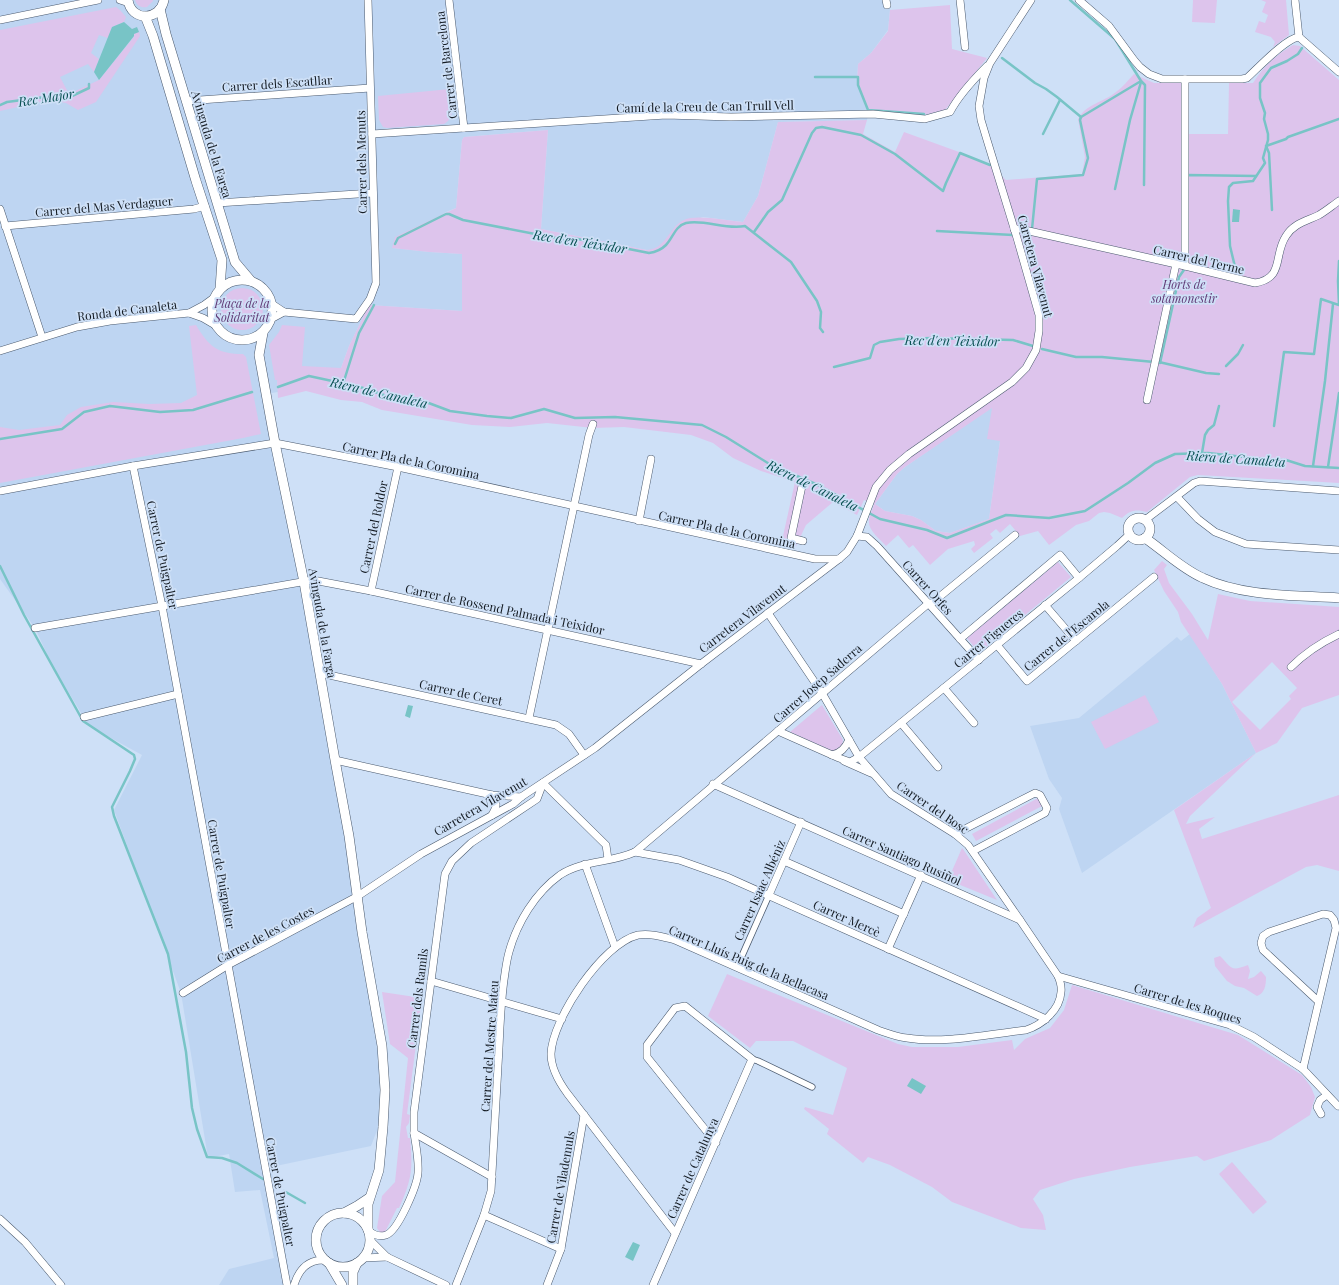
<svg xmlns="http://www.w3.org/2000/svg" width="1339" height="1285" font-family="'Playfair Display',serif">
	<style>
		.built { fill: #bed5f2 }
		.green { fill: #ddc4ec; fill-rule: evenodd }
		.water { fill: #78c4c6 }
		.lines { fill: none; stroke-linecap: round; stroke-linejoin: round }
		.stream { stroke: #78c4c6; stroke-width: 2.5 }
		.pedestrian-casing { stroke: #4b5a6e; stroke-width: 7 }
		.minor-casing { stroke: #4b5a6e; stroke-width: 8 }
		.tertiary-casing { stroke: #4b5a6e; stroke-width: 10 }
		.pedestrian { stroke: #fff; stroke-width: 5.5 }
		.minor { stroke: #fff; stroke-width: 7 }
		.tertiary { stroke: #fff; stroke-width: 9 }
		.labels { text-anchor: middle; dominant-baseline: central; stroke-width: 3.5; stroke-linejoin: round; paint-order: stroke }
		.street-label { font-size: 12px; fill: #141b23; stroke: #cee0f7 }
		.park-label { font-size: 12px; font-style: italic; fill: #613a76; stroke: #cee0f7 }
		.water-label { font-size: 13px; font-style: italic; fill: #095052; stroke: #cee0f7 }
	</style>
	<rect width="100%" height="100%" fill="#cee0f7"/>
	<g class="built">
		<polygon points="0,0 888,0 890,10 888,30 871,53 858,64 857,83 869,111 867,120 778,122 758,196 743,222 703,217 676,226 663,244 655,250 647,250 541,229 548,130 464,137 462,140 456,208 446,212 393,248 429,252 462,254 462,311 369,305 349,346 341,368 326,368 277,380 278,392 266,394 378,1014 384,1112 371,1146 271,1167 291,1285 219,1285 229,1269 274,1258 260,1190 235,1192 229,1154 208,1158 181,993 114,810 142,755 89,726 52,665 35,628 0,579"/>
		<polygon points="992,407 1000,441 989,519 950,533 936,531 921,520 912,516 885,511 875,504 897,474 905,467"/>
		<polygon points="1190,634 1222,684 1256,753 1082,873 1059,809 1062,798 1049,779 1030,726 1079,718 1177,637 1181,641"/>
	</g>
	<g class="green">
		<path d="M135 0H153V1L147 7C141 8 137 6 135 0Z"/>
		<polygon points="1193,0 1217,0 1215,23 1192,22"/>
		<polygon points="1261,0 1286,0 1289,35 1273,47 1275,42 1271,37 1255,32 1259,21 1265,23 1268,15 1262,12 1266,2"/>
		<polygon points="950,5 952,49 987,58 945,110 928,114 869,111 857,83 858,64 871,53 888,31 890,10"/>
		<polygon points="116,7 120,10 126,17 124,22 112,27 108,38 99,35 91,53 99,59 94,72 88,64 60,77 69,94 99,80 134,37 133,34 139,32 140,36 96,102 78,110 66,103 49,100 0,111 0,30"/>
		<path d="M1293 45 1300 46 1339 80V483L1198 475 1190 477 1147 512C1136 509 1130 510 1122 518L1110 513 1104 512 1099 513 1089 521 1076 525 1049 545 1038 531 1020 536 1010 524 1000 533 996 529 990 534 993 538 974 553 971 549 975 545 974 541 948 549 930 565 913 545 909 548 898 535 886 546C880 539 867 530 869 519 870 514 873 509 874 504L864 500 857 515 833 502 806 525 796 546 793 548 781 545 795 482 761 471 733 458 713 443 691 435 624 427 593 428 547 423 510 427 472 425 382 410 362 402 341 400 306 391 278 398 277 380H275L269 345 279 332 282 325 305 327 302 366 341 368 349 346 369 305 462 311V254L429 252 392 248 395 237 456 208 462 140 464 137 548 130 541 229 647 250C666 249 669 227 684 220 696 214 729 221 743 222L758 196 778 122 867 120 863 134 895 152 904 132 959 152 991 166 1006 180 1082 174 1085 157 1078 119C1086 104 1104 102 1116 92 1123 87 1128 80 1134 74L1154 83H1184V134H1228L1229 83H1253C1263 67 1276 55 1293 45ZM992 408 987 439 1000 441 989 519 950 533 936 531 921 520 912 516 885 511 875 504 897 474 905 467Z"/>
		<path d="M450 89C451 101 457 117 444 124L387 128 383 127 379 120 378 96Z"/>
		<circle cx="242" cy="309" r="21"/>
		<path d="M196 325C209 347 218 354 243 354L246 357 261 434 243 438 0 483V427L19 430 60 425 67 415 81 407 113 402 149 404 181 403 197 395 189 326Z"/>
		<path d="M1162 561 1167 565 1164 569 1169 583 1192 614 1208 640 1218 594 1250 601 1339 607V695L1302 708 1277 743 1256 753 1190 816 1186 824 1215 817 1199 829 1202 839 1339 795V871L1317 865 1306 867 1193 928 1197 918 1211 908 1174 810 1256 753 1222 684 1181 622 1178 612 1164 591 1154 570ZM1272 662 1297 688 1289 696 1291 699 1260 730 1232 702Z"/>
		<polygon points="1058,562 1071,577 979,653 967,638"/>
		<polygon points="1145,695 1159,722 1105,749 1091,722"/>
		<polygon points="822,705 843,740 842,745 835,751 832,751 790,732"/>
		<polygon points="1038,798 1042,806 976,841 972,834"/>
		<polygon points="962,848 963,849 997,900 948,880"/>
		<path d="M1220 956C1232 968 1230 972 1248 965L1250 971 1248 979 1254 977 1261 971 1266 977C1266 985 1265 993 1257 996L1244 988 1235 986 1227 981 1215 966 1214 958Z"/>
		<polygon points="727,974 898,1044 912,1047 958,1047 1012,1040 1014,1050 1025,1039 1050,1028 1064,1010 1072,985 1238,1035 1302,1075 1311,1087 1315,1097 1310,1115 1271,1140 1204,1161 1197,1156 1130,1167 1074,1179 1040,1190 1033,1199 1043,1215 1046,1230 1021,1228 952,1202 932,1187 890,1165 868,1157 863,1163 827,1134 829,1129 804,1109 805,1107 833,1115 847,1068 793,1041 756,1041 750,1048 708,1016"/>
		<path d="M382 992 422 998 407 1114 410 1115 409 1123 406 1127 408 1138H410C413 1169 412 1179 399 1208H397L386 1230 382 1235 377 1228 382 1196 395 1182 408 1058 390 1044Z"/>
		<polygon points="1232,1162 1267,1202 1253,1214 1219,1174"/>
	</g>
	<g class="water">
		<polygon points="124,22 132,29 137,27 139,32 134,34 134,36 99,80 94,72 112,27"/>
		<polygon points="1233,209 1240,210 1239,222 1232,222"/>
		<polygon points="408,705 413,706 410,718 405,716"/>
		<polygon points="912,1078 926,1086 921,1094 907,1086"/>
		<polygon points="633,1242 640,1245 633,1261 625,1257"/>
	</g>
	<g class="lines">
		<g class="stream">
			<polyline points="1070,0 1115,39 1141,81 1145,85 1144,185"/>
			<polyline points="1002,58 1035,83 1046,89 1057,97 1081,117"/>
			<polyline points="815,77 858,77 858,85 868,110 924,114"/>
			<polyline points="0,105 7,102 45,97 72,96 89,88 89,84"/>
			<polyline points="1043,134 1060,100"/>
			<polyline points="1187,177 1187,175 1256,176"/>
			<polyline points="1115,189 1130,120 1141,82"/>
			<polyline points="1272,210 1269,153 1266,146 1286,139 1288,137 1339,119"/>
			<polyline points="1032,229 1037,179 1083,175 1088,158 1080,120 1081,117 1141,81"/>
			<polyline points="937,231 1013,235"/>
			<polyline points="754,232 768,212 782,200 812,133 816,128 822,127 861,135 895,154 943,191 946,183 960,153 990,165"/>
			<polyline points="1023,235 1031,235"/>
			<path d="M395 244 398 238 446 214H449L463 220 566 240 573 238 649 253C656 252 661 250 666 245 673 238 675 226 686 223 705 219 725 230 745 226L791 262 817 301 821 312 820 328 823 332"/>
			<polyline points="1236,271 1230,246 1228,201 1229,187 1233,183 1253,181 1265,163 1263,158 1268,140 1268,134 1264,119 1265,113 1260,98 1260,83 1271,68 1287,61 1298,54 1302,48"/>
			<polyline points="1042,349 1076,357 1102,357 1154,362"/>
			<polyline points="1159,362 1206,373 1219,374"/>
			<polyline points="1160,363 1179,277 1186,267"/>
			<polyline points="1226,366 1238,354 1243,345"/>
			<polyline points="834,367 870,358 874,345 880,342 899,339 932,338 1013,340 1033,346"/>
			<polyline points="343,384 359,333 374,305"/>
			<polyline points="278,387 309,376 360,387 384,395 418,399 450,411 487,416 511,418 544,409 575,418 615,417 702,425 726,437 771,465 818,485 880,519 927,530 947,538 1006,515 1049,518 1085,511 1128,483 1155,463 1175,454 1208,453 1271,460 1286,460 1305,466 1339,468"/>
			<polyline points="1274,426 1284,352 1314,354 1321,299 1339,305 1338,281 1339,261"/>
			<polyline points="0,439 62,429 84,412 110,406 160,412 193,410 252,392"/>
			<polyline points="1202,453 1205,435 1208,430 1214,425 1219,406"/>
			<polyline points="1313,466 1325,381 1333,304"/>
			<polyline points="1328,467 1339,393"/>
			<polyline points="0,566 24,615 83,721 134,755 135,759 130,771 112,807 114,816 168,954 186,1052 192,1108 197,1129 207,1157 222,1158 237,1163 263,1179"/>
			<polyline points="284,1191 305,1203"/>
		</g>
		<defs>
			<g id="pedestrian">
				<polyline points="737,967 769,895"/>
				<polyline points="752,1059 758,1061 812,1087"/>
			</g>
			<g id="minor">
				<polyline points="120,0 129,3"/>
				<polyline points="449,0 464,128"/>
				<polyline points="886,0 887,5"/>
				<polyline points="960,0 965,47"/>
				<path d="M1079 0 1109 26 1134 60 1140 67 1149 74 1162 79H1242L1247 78C1258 68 1286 38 1299 37"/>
				<polyline points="1295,0 1299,37"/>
				<polyline points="0,20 98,0"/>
				<polyline points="1299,37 1339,72"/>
				<polyline points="1185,79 1185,266"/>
				<polyline points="186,101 370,88"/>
				<path d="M372 134 666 115 731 117 873 114 925 119 950 112C959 95 974 79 987 66"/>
				<polyline points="217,203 373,193"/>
				<polyline points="0,209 42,337"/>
				<polyline points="5,226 194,209 205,206"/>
				<path d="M1014 229H1020L1185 266 1255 283C1285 278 1273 255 1286 236 1294 223 1307 221 1319 215 1326 211 1333 205 1339 201"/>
				<polyline points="272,304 284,312 356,319 370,299 376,283 368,0"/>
				<polyline points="189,313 203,318 215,325"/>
				<polyline points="271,319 284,312"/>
				<polyline points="0,351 77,327 110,321 189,313 204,305 215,297"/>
				<polyline points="1147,400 1176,264"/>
				<polyline points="133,466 162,606 287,1285"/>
				<polyline points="802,486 791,538 803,541"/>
				<polyline points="0,491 133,466 275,443 398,467 815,559 839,559"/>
				<polyline points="1177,497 1198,519 1215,532 1246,544 1339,550"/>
				<polyline points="1145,520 1194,483 1200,481 1339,491"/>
				<polyline points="639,521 651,459"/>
				<polyline points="857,536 867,537 877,546 979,660"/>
				<polyline points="371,591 398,467"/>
				<polyline points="1045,605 1076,641"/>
				<polyline points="768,613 822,693 859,757 891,794 955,834 968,845 1020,920"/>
				<polyline points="35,628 313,580 371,591 701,664"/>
				<polyline points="960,639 1060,555 1079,578"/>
				<polyline points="997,645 1027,681 1154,577"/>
				<path d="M1291 667C1305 653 1322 642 1339 634"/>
				<polyline points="320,673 556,725 569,734 584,755"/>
				<polyline points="944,688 974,723"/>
				<polyline points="84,717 178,694"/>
				<polyline points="529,718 589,435 593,424"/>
				<polyline points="901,723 938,767"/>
				<polyline points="778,731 839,758 850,762 859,757 1079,578 1117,546 1130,534"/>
				<path d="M832 755C841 753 845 748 849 740"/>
				<polyline points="335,760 492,795 521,797"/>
				<polyline points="844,761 871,773"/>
				<polyline points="543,783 606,845 608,859"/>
				<path d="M492 795C498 803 497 806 492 815"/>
				<polyline points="955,834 1035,793 1040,795 1047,808 1045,813 973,851"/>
				<polyline points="635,852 679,860 727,877 1046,1019"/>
				<polyline points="784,861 904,914"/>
				<polyline points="585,864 615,947"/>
				<polyline points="769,895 801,822"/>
				<polyline points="888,949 921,875"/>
				<polyline points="1058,976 1230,1025 1254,1037 1303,1069 1336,928 1334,920 1330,915 1323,914 1269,932 1263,936 1261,943 1263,950 1318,1001"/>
				<polyline points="431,981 562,1019"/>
				<polyline points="183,993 228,965 358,896 421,854 513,804 521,797 595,748 701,664 839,559 847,552 857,536 876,487 890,470 909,454 1012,382 1026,368 1036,350 1039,331 1039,315 1017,238 987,140 981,120 979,106 984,78 990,63 1031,0"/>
				<polyline points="1303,1069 1338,1106"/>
				<polyline points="1321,1114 1317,1107 1320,1100 1327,1095"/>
				<polyline points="414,1133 492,1177"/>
				<polyline points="484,1215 561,1249"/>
				<polyline points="0,1219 25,1242 61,1285"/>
				<path d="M369 1231C374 1235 380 1237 386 1235 398 1231 417 1186 418 1173 419 1159 416 1147 414 1133 414 1126 414 1119 414 1112L445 874 452 861 471 843 537 799 543 783"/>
				<path d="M675 1233 567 1093C559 1082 551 1069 551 1054 552 1019 603 943 638 935 651 933 663 937 675 940L878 1030C887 1033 897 1037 907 1038 943 1044 989 1034 1026 1030 1042 1025 1060 1010 1061 992 1062 986 1060 981 1058 976L1020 920 713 784"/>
				<polyline points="370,1240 387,1257 446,1285"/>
				<polyline points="363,1258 387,1257"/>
				<path d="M294 1285C299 1269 308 1259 326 1260"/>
				<path d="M456 1285 484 1215 491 1191C494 1143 496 1096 499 1048 500 1023 501 998 505 973 506 966 507 959 509 952 517 923 535 893 560 875 583 860 611 863 635 852L929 603H932L1015 535"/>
				<polyline points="547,1285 561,1249 584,1115"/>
				<polyline points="653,1285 752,1059 685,1006 675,1008 647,1045 647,1057 716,1143"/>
			</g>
			<g id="tertiary">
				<path d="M128 0C131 22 160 21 164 0"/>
				<polyline points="160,9 166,34 235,262 251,281"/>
				<polyline points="145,16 153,36 196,181 222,260 220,289"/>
				<circle cx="242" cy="310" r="30"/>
				<polyline points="263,333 259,355 275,443 304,582 335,760 349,836 362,932 382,1046 385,1090 383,1127 379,1170 368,1204 368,1230"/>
				<circle cx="1139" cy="529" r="11"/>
				<path d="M1145 538C1164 551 1182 569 1203 578 1243 597 1296 595 1339 598"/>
				<polyline points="344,1213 357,1206 369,1198"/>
				<circle cx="343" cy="1240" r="27"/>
				<polyline points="329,1263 342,1285"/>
				<polyline points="353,1285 353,1272 357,1263"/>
			</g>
		</defs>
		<use href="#pedestrian" class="pedestrian-casing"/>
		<use href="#minor" class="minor-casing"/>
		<use href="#tertiary" class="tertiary-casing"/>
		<use href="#pedestrian" class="pedestrian"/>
		<use href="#minor" class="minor"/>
		<use href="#tertiary" class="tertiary"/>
	</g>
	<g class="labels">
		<g class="street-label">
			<text transform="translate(446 65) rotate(-97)">Carrer de Barcelona</text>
			<text transform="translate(277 83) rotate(-4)">Carrer dels Escatllar</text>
			<text transform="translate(705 106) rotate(-1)">Camí de la Creu de Can Trull Vell</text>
			<text transform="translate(212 144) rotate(73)">Avinguda de la Farga</text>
			<text transform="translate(361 162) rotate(-91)">Carrer dels Menuts</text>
			<text transform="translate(104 206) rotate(-5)">Carrer del Mas Verdaguer</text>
			<text transform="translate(1199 259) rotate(13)">Carrer del Terme</text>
			<text transform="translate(1036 266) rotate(75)">Carretera Vilavenut</text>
			<text transform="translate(127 310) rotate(-7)">Ronda de Canaleta</text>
			<text transform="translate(411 460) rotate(12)">Carrer Pla de la Coromina</text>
			<text transform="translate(373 527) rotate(-78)">Carrer del Roldor</text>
			<text transform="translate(727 529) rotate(12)">Carrer Pla de la Coromina</text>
			<text transform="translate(163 555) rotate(78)">Carrer de Puigpalter</text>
			<text transform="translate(928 587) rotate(48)">Carrer Orfes</text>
			<text transform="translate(505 609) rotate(12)">Carrer de Rossend Palmada i Teixidor</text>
			<text transform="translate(742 618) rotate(-37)">Carretera Vilavenut</text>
			<text transform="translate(323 623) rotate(80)">Avinguda de la Farga</text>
			<text transform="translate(1066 635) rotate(-39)">Carrer de l'Escarola</text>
			<text transform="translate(988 638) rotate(-39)">Carrer Figueres</text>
			<text transform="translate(817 683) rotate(-41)">Carrer Josep Saderra</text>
			<text transform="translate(461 692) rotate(12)">Carrer de Ceret</text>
			<text transform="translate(480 806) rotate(-30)">Carretera Vilavenut</text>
			<text transform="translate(933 807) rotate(34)">Carrer del Bosc</text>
			<text transform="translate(902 855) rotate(24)">Carrer Santiago Rusiñol</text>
			<text transform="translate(222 874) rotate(80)">Carrer de Puigpalter</text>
			<text transform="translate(759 890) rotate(-66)">Carrer Isaac Albéniz</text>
			<text transform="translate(847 918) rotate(24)">Carrer Mercè</text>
			<text transform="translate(265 934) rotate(-28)">Carrer de les Costes</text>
			<text transform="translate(749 962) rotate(23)">Carrer Lluís Puig de la Bellacasa</text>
			<text transform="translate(417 998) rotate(-83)">Carrer dels Ramils</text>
			<text transform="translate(1188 1003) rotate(17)">Carrer de les Roques</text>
			<text transform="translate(489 1046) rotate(-86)">Carrer del Mestre Mateu</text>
			<text transform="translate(692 1168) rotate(-66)">Carrer de Catalunya</text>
			<text transform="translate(560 1187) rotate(-80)">Carrer de Vilademuls</text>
			<text transform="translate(281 1192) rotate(79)">Carrer de Puigpalter</text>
		</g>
		<g class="park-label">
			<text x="1184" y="284">Horts de<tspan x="1184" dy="14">sotamonestir</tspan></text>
			<text x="242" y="303">Plaça de la<tspan x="242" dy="14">Solidaritat</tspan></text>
		</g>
		<g class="water-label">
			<text transform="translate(46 97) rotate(-9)">Rec Major</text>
			<text transform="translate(580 241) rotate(9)">Rec d'en Teixidor</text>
			<text transform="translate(952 340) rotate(1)">Rec d'en Teixidor</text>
			<text transform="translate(379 392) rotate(13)">Riera de Canaleta</text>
			<text transform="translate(1236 458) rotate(4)">Riera de Canaleta</text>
			<text transform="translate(813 485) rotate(26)">Riera de Canaleta</text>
		</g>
	</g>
</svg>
